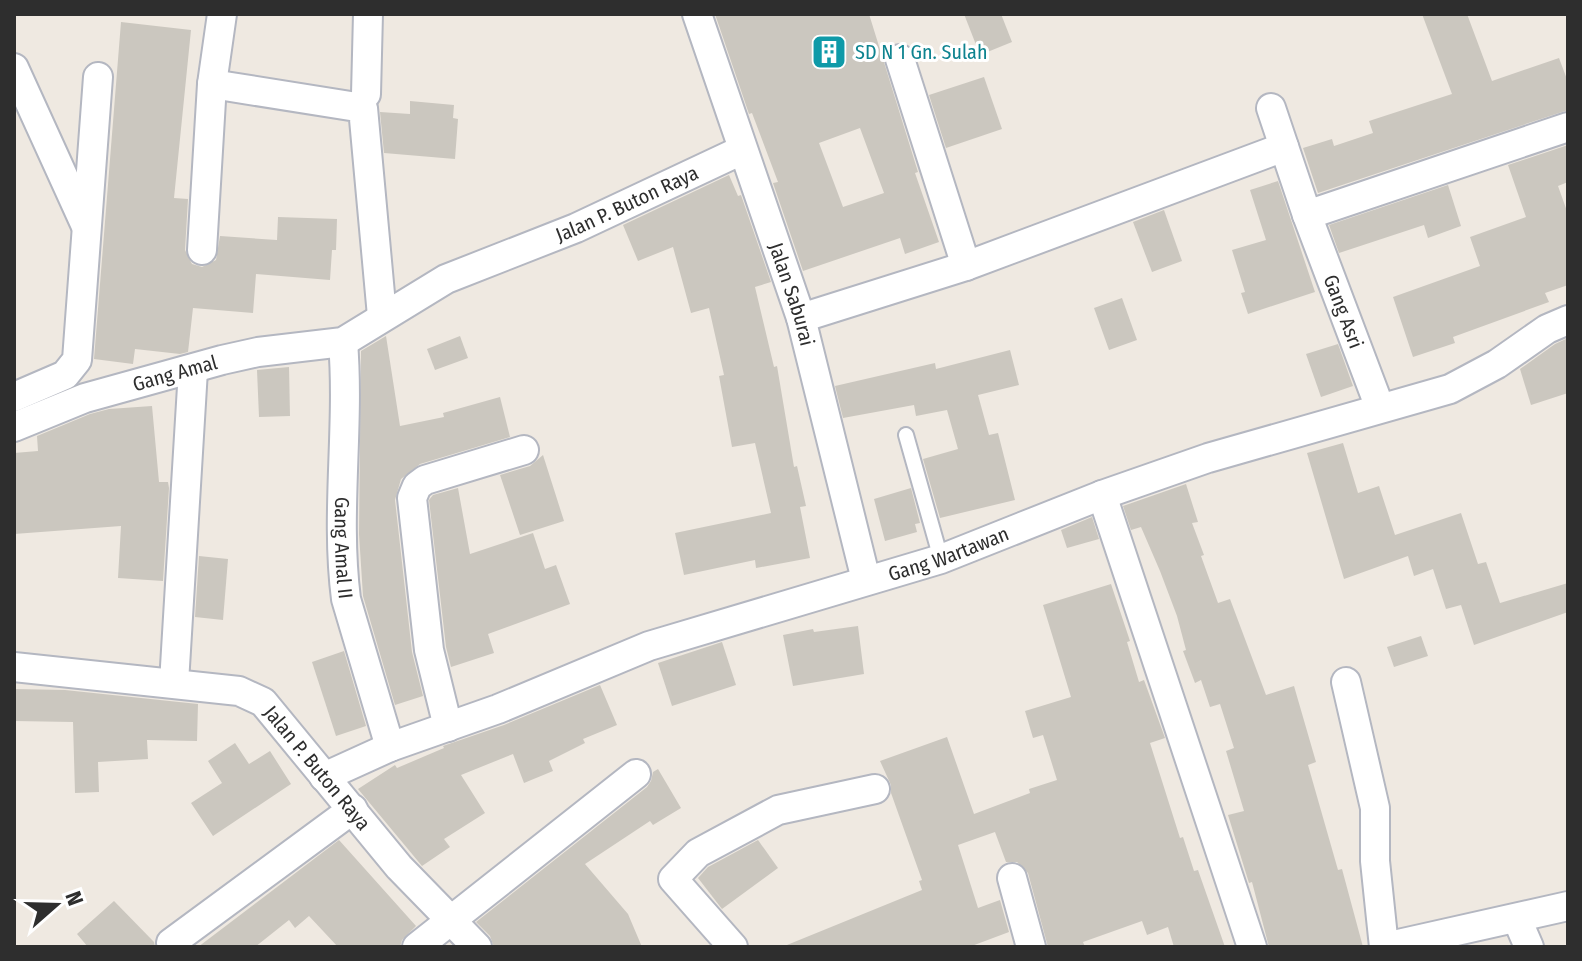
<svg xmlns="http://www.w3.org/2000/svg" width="1582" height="961" font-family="'Fira Sans Condensed',sans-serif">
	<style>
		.building { fill: #cbc7bf; fill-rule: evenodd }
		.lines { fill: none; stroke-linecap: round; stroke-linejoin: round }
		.service-casing { stroke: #b4b7c1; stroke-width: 18 }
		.minor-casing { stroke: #b4b7c1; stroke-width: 32 }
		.service { stroke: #fff; stroke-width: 14 }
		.minor { stroke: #fff; stroke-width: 28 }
		.labels { text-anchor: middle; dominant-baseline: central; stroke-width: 6; stroke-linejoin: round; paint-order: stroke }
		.culture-label { font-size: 20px; fill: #0d838f; stroke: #fff; text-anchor: start }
		.street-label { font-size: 20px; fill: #2e2e2e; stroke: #fff }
	</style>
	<rect width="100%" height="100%" fill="#efe9e1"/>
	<g class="building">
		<path d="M715 14H869L918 172 915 173 939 242 905 254 900 238 803 271 773 183 778 182 752 113 749 114ZM860 128 884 193 843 207 819 143Z"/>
		<polygon points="964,14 1001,14 1012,42 980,55"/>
		<polygon points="1422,14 1467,14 1492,81 1559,58 1568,82 1568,110 1318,193 1303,148 1332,139 1334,146 1373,133 1369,121 1452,94"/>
		<polygon points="121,22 191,30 174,198 188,199 185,250 192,264 202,267 216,260 220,236 277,240 278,217 337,219 336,250 332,250 330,280 256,274 253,313 193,308 188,352 180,354 135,349 133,364 94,359"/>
		<polygon points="984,77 1002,129 946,148 929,95"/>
		<polygon points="410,101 454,105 453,118 458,119 455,159 384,153 380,112 410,114"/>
		<polygon points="1568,145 1568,182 1558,186 1568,214 1568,285 1545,293 1549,302 1453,337 1455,343 1413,357 1393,297 1480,266 1470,237 1526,217 1508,165"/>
		<polygon points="729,175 738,196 741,195 771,282 755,287 774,367 777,366 794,467 797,466 806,506 800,507 810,558 756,568 755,560 684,575 675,533 771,513 755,443 732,447 719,376 724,375 709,308 691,313 673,247 638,261 623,225"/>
		<polygon points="1278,181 1315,292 1248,314 1241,293 1245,292 1232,250 1266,240 1250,190"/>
		<polygon points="1448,185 1461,226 1428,238 1424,225 1339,253 1329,225"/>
		<polygon points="1164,210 1182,261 1152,272 1133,222"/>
		<polygon points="1122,298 1137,340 1109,350 1094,308"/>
		<polygon points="386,336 400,426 444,417 443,413 500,397 510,437 420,464 401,479 395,500 412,652 423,696 395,705 363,596 359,534 361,351"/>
		<polygon points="460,336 468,358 435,370 427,349"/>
		<polygon points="1568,338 1568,393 1531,405 1520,369 1555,344"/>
		<polygon points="1338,344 1353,386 1321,397 1306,354"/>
		<polygon points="1010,350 1019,385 978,395 989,435 998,433 1015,500 940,518 923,459 958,449 947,410 916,416 914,405 843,418 835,386 935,363 936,369"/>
		<polygon points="289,367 290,416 259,417 257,370"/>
		<polygon points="152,406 159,482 168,482 169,488 163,581 118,578 121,526 14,534 14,453 38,451 37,436 90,414 109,409"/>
		<polygon points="1343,443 1358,493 1379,486 1395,535 1461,513 1478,564 1486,562 1500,603 1568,583 1568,612 1474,645 1461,605 1446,609 1433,569 1414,576 1408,556 1344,579 1307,453"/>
		<polygon points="543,455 564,521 520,535 500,475 530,466"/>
		<polygon points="1186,484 1198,522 1192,523 1204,555 1201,556 1218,603 1230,599 1266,695 1294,686 1316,762 1308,765 1338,870 1342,869 1363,947 1269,947 1252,882 1249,883 1228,815 1244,811 1226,751 1234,748 1220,704 1210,707 1201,680 1195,683 1183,651 1186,650 1177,616 1160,571 1141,527 1131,530 1123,506"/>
		<polygon points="458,488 470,554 533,533 545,569 556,565 570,604 488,634 494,653 451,667 446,647 429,500 433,495"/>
		<polygon points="911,488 920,523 915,524 917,532 885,541 874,499"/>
		<polygon points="1092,517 1099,539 1067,548 1061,530"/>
		<polygon points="199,556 228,559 223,620 195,617"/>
		<polygon points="1111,584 1130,641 1127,642 1139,682 1144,680 1165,738 1150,743 1180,838 1183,837 1194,871 1198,870 1225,947 1174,947 1168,927 1147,935 1142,921 1083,942 1085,947 1048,947 1028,873 1017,862 1006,862 995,832 958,845 978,908 1000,900 1009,932 969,947 782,947 922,890 919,881 922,880 891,793 891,785 880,761 947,737 974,814 1030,793 1029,789 1057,780 1043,735 1033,738 1025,711 1071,697 1043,605"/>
		<polygon points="858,626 864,674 793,686 783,635 813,629 814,632"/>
		<polygon points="1421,636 1428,656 1394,667 1387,647"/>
		<polygon points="722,642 736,685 672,706 658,663"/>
		<polygon points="344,651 366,726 336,736 312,662"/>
		<polygon points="600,685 617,725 583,739 585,743 549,761 553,771 524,783 513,754 461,775 485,813 444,839 450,847 422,866 358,789 395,765 397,768 444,748 443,746 504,725"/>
		<polygon points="14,689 65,690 198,704 197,741 147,740 148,759 98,762 99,792 75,793 73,722 14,721"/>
		<polygon points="235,743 249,764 270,751 291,784 213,836 191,803 222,783 208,761"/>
		<polygon points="658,769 681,808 653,825 650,821 585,864 628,914 642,947 494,947 490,936 476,922 647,787 651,781 653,772"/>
		<polygon points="339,840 416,926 402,940 400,947 338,947 309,916 295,928 289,920 255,947 198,947"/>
		<polygon points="758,840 778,868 722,909 698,878 708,867"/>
		<polygon points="114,901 154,942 155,947 88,947 77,934"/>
	</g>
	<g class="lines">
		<defs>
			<polyline id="service" points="906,435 941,559"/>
			<g id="minor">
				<path id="s1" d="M697 14 801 318 866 580"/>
				<polyline points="900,59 966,266"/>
				<polyline points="14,68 85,224"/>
				<polyline points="212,84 363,108 382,316"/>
				<polyline points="366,94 368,14"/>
				<path id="s2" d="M1271 108 1307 215 1380 408"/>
				<polyline points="1307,215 1568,127"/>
				<polyline points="202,250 212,84 222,14"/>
				<polyline points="801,318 966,266 1284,147"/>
				<path id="s3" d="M343 342C350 427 335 513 346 599L390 747"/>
				<polyline points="14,397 65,375 77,360 98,77"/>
				<path id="s4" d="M14 427 85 398 222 360 258 352 343 342 446 279 576 228 742 150"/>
				<polyline points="1102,495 1252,947"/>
				<path id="s5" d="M14 667 239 691 263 702 399 867 477 947"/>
				<polyline points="1346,682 1375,808 1375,861 1384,947"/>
				<polyline points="174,683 193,370"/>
				<polyline points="448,727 429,650 412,498 417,486 425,480 524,450"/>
				<path id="s6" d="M324 777 390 747 498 709 649 646 941 559 1102 495 1208 458 1450 389 1497 364 1547 329 1568 320"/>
				<polyline points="1012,878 1031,947"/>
				<polyline points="1517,919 1529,947"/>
				<polyline points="171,943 353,809"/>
				<polyline points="417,947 636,774"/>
				<polyline points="733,947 673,879 698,853 778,810 875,789"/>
				<polyline points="1385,947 1568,906"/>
			</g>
		</defs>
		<use href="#service" class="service-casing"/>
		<use href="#minor" class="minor-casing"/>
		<use href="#service" class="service"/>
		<use href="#minor" class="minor"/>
	</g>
	<defs>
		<symbol id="building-square" viewBox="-11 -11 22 22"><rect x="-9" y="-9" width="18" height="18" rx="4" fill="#0f9aa8" stroke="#fff"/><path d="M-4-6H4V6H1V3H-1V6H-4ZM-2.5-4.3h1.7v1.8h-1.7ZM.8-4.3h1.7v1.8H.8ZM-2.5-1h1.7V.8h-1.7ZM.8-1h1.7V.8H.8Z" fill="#fff"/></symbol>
	</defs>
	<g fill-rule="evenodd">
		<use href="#building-square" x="809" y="32" width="40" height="40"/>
	</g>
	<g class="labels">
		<g class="culture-label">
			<text x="855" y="52">SD N 1 Gn. Sulah</text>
		</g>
		<g class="street-label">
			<text stroke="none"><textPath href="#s4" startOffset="658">Jalan P. Buton Raya</textPath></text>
			<text stroke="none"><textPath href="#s1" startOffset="296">Jalan Saburai</textPath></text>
			<text stroke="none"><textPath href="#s2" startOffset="216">Gang Asri</textPath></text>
			<text stroke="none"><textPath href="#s4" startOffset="170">Gang Amal</textPath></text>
			<text stroke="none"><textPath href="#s3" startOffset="206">Gang Amal II</textPath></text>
			<text stroke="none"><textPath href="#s6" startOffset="664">Gang Wartawan</textPath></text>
			<text stroke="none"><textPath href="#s5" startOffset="338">Jalan P. Buton Raya</textPath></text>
		</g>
	</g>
	<rect width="1582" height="961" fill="none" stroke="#2e2e2e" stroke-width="32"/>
	<g transform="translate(56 905) rotate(70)" stroke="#ffffff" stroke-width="6" paint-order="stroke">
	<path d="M0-6L14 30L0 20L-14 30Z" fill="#2e2e2e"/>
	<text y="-12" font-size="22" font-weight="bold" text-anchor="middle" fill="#2e2e2e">N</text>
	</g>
</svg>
